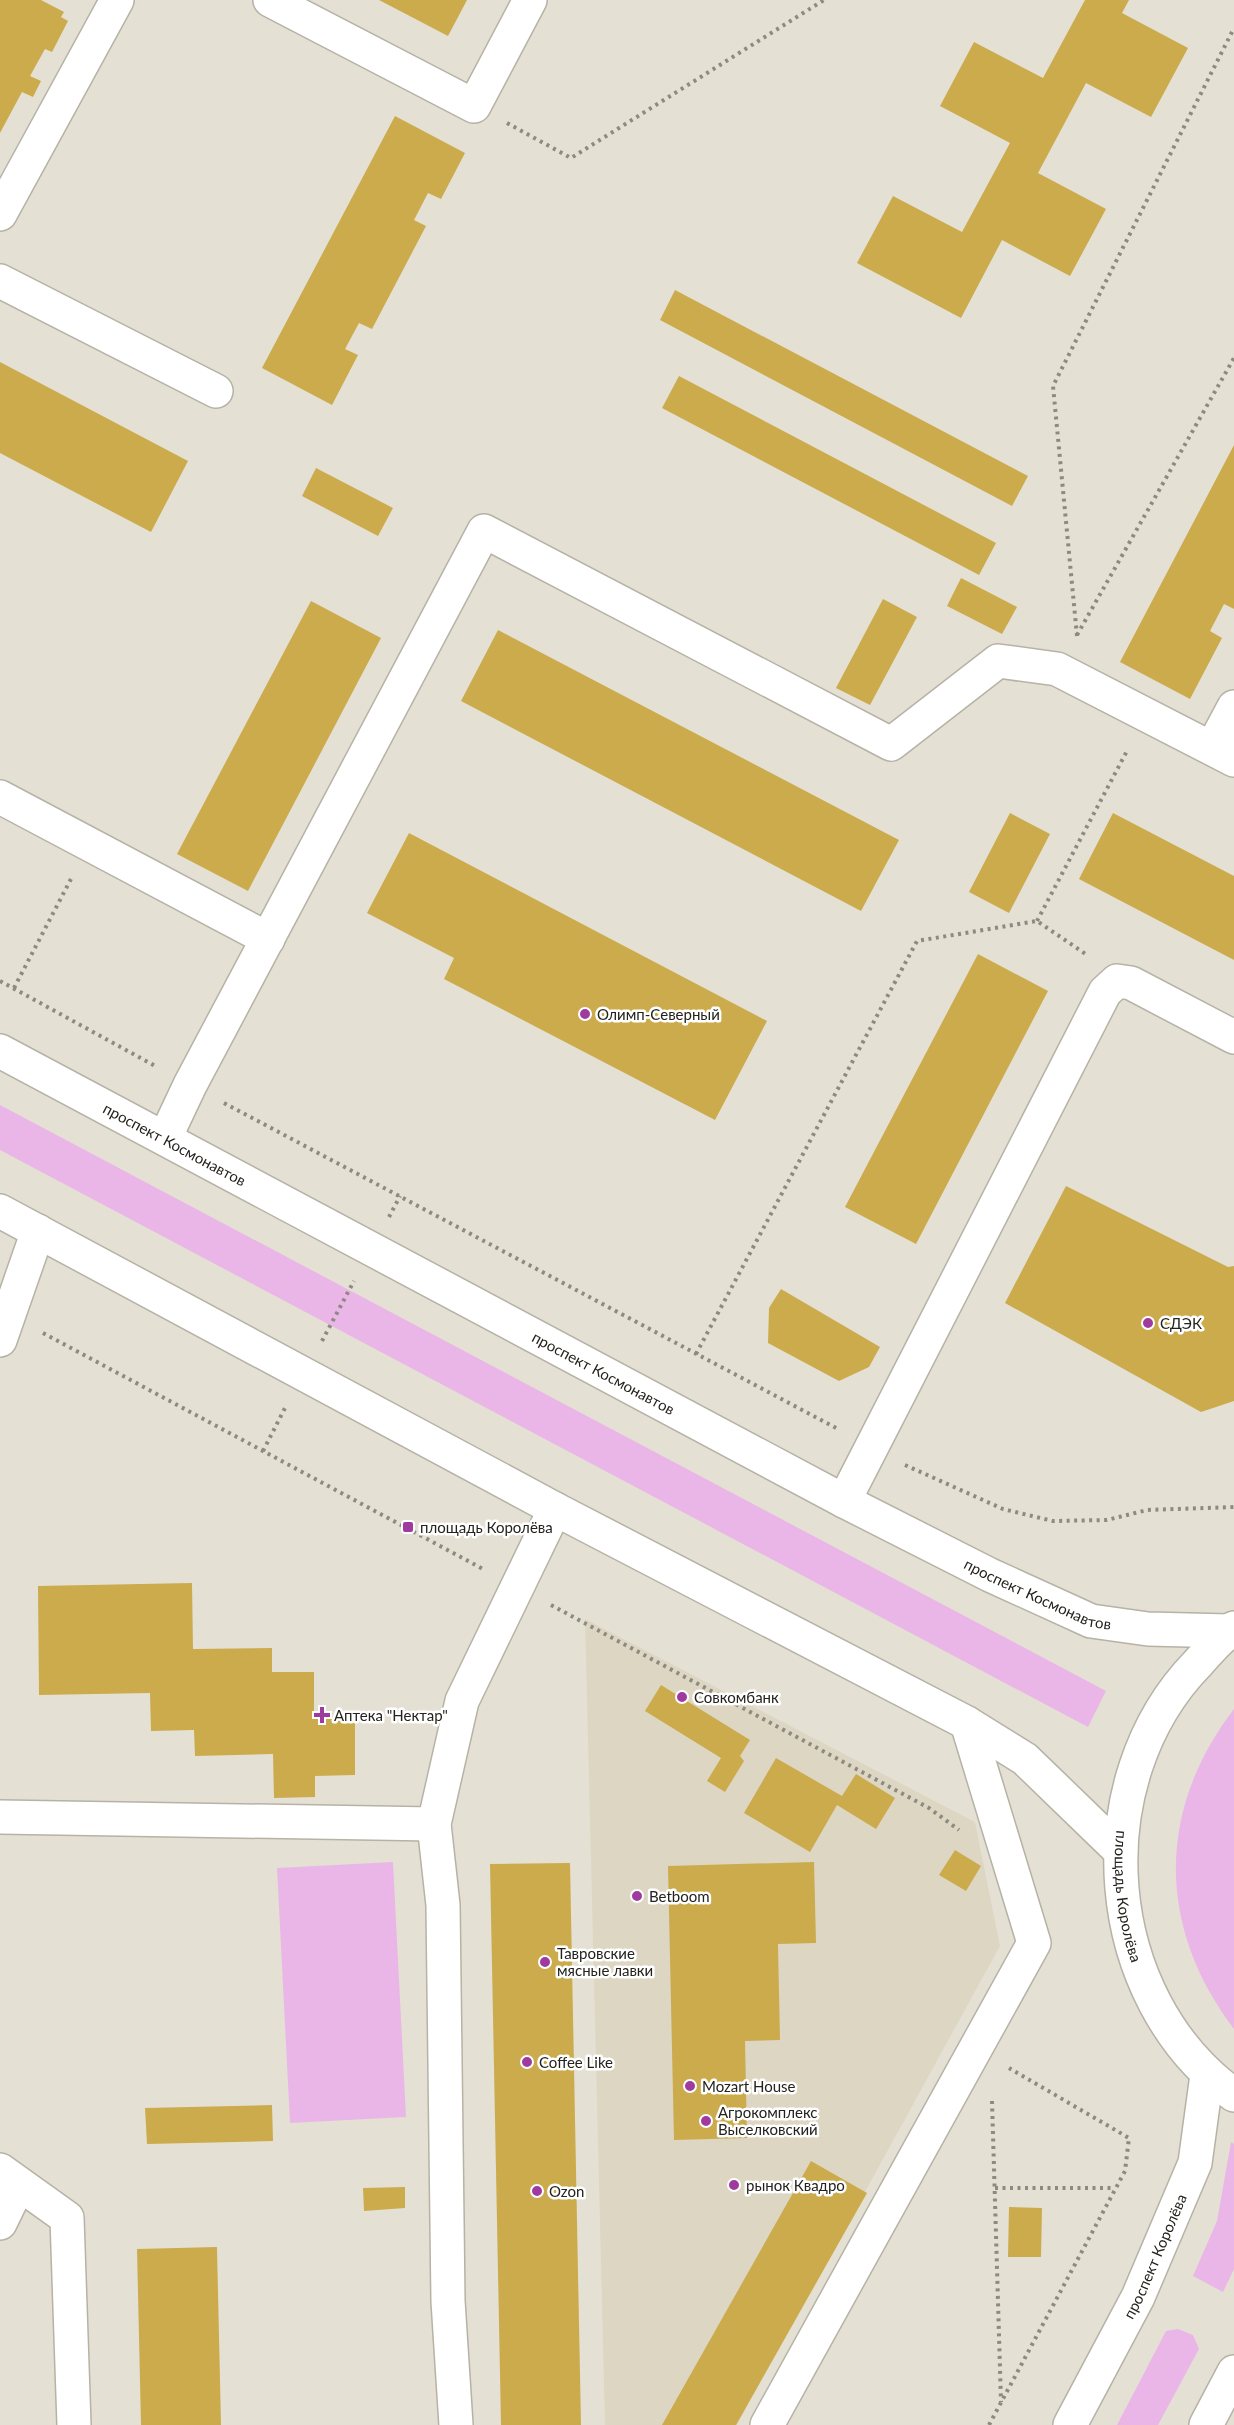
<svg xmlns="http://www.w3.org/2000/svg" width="1234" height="2425" font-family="Lato,sans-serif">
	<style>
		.built { fill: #ddd6c2 }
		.green { fill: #eab6e7 }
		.building { fill: #cbab4c }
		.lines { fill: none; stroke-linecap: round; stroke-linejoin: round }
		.minor-casing { stroke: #b6b2a5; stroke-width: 36 }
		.major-casing { stroke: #b6b2a5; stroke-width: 36 }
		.path { stroke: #8d8a81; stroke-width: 4; stroke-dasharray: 3 4.5; stroke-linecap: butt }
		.minor { stroke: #fff; stroke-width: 33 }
		.major { stroke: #fff; stroke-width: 33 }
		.poi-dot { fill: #9f3a9f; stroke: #fff; stroke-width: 2 }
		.labels { text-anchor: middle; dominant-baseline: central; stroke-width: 5; stroke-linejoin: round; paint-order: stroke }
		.poi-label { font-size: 15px; fill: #24221d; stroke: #fff; text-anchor: start }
		.street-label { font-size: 15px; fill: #24221d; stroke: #fff }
	</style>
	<rect width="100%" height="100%" fill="#e5e0d4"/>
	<polygon class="built" points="585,1619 975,1822 1000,1946 737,2425 605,2425"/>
	<g class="green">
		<polygon points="0,1105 1106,1691 1088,1727 0,1150"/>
		<path d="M1234 1709V2029C1157 1928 1156 1810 1234 1709Z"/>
		<polygon points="393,1862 406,2117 290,2123 277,1868"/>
		<polygon points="1231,2142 1234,2144 1234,2269 1223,2292 1193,2276 1217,2221"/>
		<polygon points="1178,2329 1193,2335 1199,2349 1158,2425 1117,2425 1166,2331"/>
	</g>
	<g class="building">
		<polygon points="0,0 41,0 64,12 61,17 68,21 52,52 45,49 30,76 41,81 33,97 22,92 0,133"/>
		<polygon points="379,0 467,0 448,36"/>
		<polygon points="1085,0 1129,0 1122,13 1188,48 1151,117 1086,83 1038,173 1106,209 1070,276 1002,240 961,318 857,263 893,196 962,232 1010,143 940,106 974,42 1043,78"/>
		<polygon points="395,116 465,153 441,199 428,193 414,220 426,226 372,329 359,323 345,349 358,355 332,405 262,368"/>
		<polygon points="675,290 1028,476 1012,506 660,320"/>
		<polygon points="0,362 188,461 151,532 0,453"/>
		<polygon points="679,376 996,543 979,575 662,408"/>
		<polygon points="1234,445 1234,609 1224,604 1210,631 1222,638 1190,699 1120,662"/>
		<polygon points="316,468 393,508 378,536 302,496"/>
		<polygon points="961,578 1017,607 1002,634 947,606"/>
		<polygon points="883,599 917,617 870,705 836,688"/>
		<polygon points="311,601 381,638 248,891 177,854"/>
		<polygon points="498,630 899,840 861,911 461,701"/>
		<polygon points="1010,813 1050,834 1009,913 969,892"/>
		<polygon points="1113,813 1234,876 1234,960 1079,879"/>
		<polygon points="409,833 767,1021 715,1120 444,979 454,958 367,913"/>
		<polygon points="978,954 1048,991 916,1244 845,1207"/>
		<polygon points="1066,1186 1228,1267 1234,1266 1234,1401 1201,1412 1005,1303"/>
		<polygon points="781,1289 880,1347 869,1367 839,1381 768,1343 769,1308"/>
		<polygon points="192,1583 193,1649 272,1648 272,1672 314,1672 314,1719 355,1718 355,1775 315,1776 315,1797 274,1798 273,1754 195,1756 194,1730 151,1731 150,1693 39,1695 38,1586"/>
		<polygon points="661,1685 750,1740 740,1756 744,1761 725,1792 707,1781 721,1758 645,1711"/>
		<polygon points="776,1758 842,1796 856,1774 895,1798 876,1829 837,1805 810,1852 744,1813"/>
		<polygon points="955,1850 981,1866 966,1891 939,1875"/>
		<polygon points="814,1862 816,1943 778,1944 780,2040 745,2041 747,2138 674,2140 668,1866"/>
		<polygon points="570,1863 581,2425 501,2425 490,1864"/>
		<polygon points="272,2105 273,2141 147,2144 145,2108"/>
		<polygon points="811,2161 867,2193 736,2425 662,2425"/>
		<polygon points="405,2187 405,2208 364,2211 363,2188"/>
		<polygon points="1009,2207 1042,2208 1041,2257 1008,2257"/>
		<polygon points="217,2247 221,2425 141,2425 137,2249"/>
	</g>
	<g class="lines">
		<defs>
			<g id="minor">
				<polyline points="270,0 474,106 530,0"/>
				<polyline points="0,214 117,0"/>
				<polyline points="0,281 216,391"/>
				<polyline points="1212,748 1234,707"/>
				<polyline points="0,797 268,939"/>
				<polyline points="165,1138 190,1085 484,531 891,744 998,661 1057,669 1234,760"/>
				<polyline points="0,1340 38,1231"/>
				<polyline points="844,1501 1105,992 1117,981 1131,983 1234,1037"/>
				<polyline points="0,1817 434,1824"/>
				<polyline points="0,2170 67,2218 74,2425"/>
				<polyline points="0,2223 19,2184"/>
				<polyline points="456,2425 448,2301 443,1905 434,1824 462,1701 555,1509"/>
				<polyline points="767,2425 1034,1943 967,1723"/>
			</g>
			<g id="major">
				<path id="s1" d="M0 1051 844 1501 990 1575 1091 1621 1148 1629 1229 1631"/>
				<polyline points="0,1211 555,1509 967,1723 1025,1759 1119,1850"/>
				<path id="s2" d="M1234 1628C1220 1637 1209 1651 1198 1663 1082 1782 1099 1998 1234 2095"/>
				<path id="s3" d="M1070 2425 1138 2297 1195 2163 1207 2075"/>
				<polyline points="1206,2425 1234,2372"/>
			</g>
		</defs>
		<use href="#minor" class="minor-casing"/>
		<use href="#major" class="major-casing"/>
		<g class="path">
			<polyline points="507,123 571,158 824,0"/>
			<polyline points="1077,635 1234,358"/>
			<polyline points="1077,636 1053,386 1234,28"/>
			<polyline points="1037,921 1128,749"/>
			<polyline points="0,981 157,1067"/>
			<polyline points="14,988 72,877"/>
			<polyline points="224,1103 838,1429"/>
			<polyline points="389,1217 400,1196"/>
			<polyline points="43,1333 483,1569"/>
			<polyline points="322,1341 354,1281"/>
			<polyline points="696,1354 917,941 1037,921 1087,955"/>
			<polyline points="263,1451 285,1408"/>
			<polyline points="905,1465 1003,1509 1053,1521 1107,1520 1147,1510 1234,1507"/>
			<polyline points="551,1605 929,1808 959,1830"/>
			<polyline points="992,2101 1001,2402"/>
			<polyline points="995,2188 1115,2188"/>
			<polyline points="989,2425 1125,2171 1129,2138 1009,2068"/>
		</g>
		<use href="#minor" class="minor"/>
		<use href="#major" class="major"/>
	</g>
	<g class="poi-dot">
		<circle cx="585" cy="1014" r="6"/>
		<circle cx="1148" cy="1323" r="6"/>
		<rect x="402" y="1521" width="12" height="12" rx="3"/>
		<circle cx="682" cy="1697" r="6"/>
		<path d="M319 1706h6v6h6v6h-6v6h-6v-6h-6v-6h6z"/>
		<circle cx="637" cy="1896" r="6"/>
		<circle cx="545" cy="1962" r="6"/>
		<circle cx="527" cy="2062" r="6"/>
		<circle cx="690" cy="2086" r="6"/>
		<circle cx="706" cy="2121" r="6"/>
		<circle cx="734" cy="2185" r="6"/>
		<circle cx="537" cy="2191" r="6"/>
	</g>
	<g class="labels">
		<g class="poi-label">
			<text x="597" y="1014">Олимп-Северный</text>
			<text x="1160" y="1323">СДЭК</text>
			<text x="420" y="1527">площадь Королёва</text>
			<text x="694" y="1697">Совкомбанк</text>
			<text x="334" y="1715">Аптека "Нектар"</text>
			<text x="649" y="1896">Betboom</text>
			<text x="557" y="1953">Тавровские<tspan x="557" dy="17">мясные лавки</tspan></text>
			<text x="539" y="2062">Coffee Like</text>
			<text x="702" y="2086">Mozart House</text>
			<text x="718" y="2112">Агрокомплекс<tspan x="718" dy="17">Выселковский</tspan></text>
			<text x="746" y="2185">рынок Квадро</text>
			<text x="549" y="2191">Ozon</text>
		</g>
		<g class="street-label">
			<text stroke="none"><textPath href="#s1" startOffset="198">проспект Космонавтов</textPath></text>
			<text stroke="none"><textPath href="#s1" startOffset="684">проспект Космонавтов</textPath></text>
			<text stroke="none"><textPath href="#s1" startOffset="1172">проспект Космонавтов</textPath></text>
			<text stroke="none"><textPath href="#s2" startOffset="304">площадь Королёва</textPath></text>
			<text stroke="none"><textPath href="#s3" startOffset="189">проспект Королёва</textPath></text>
		</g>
	</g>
</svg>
